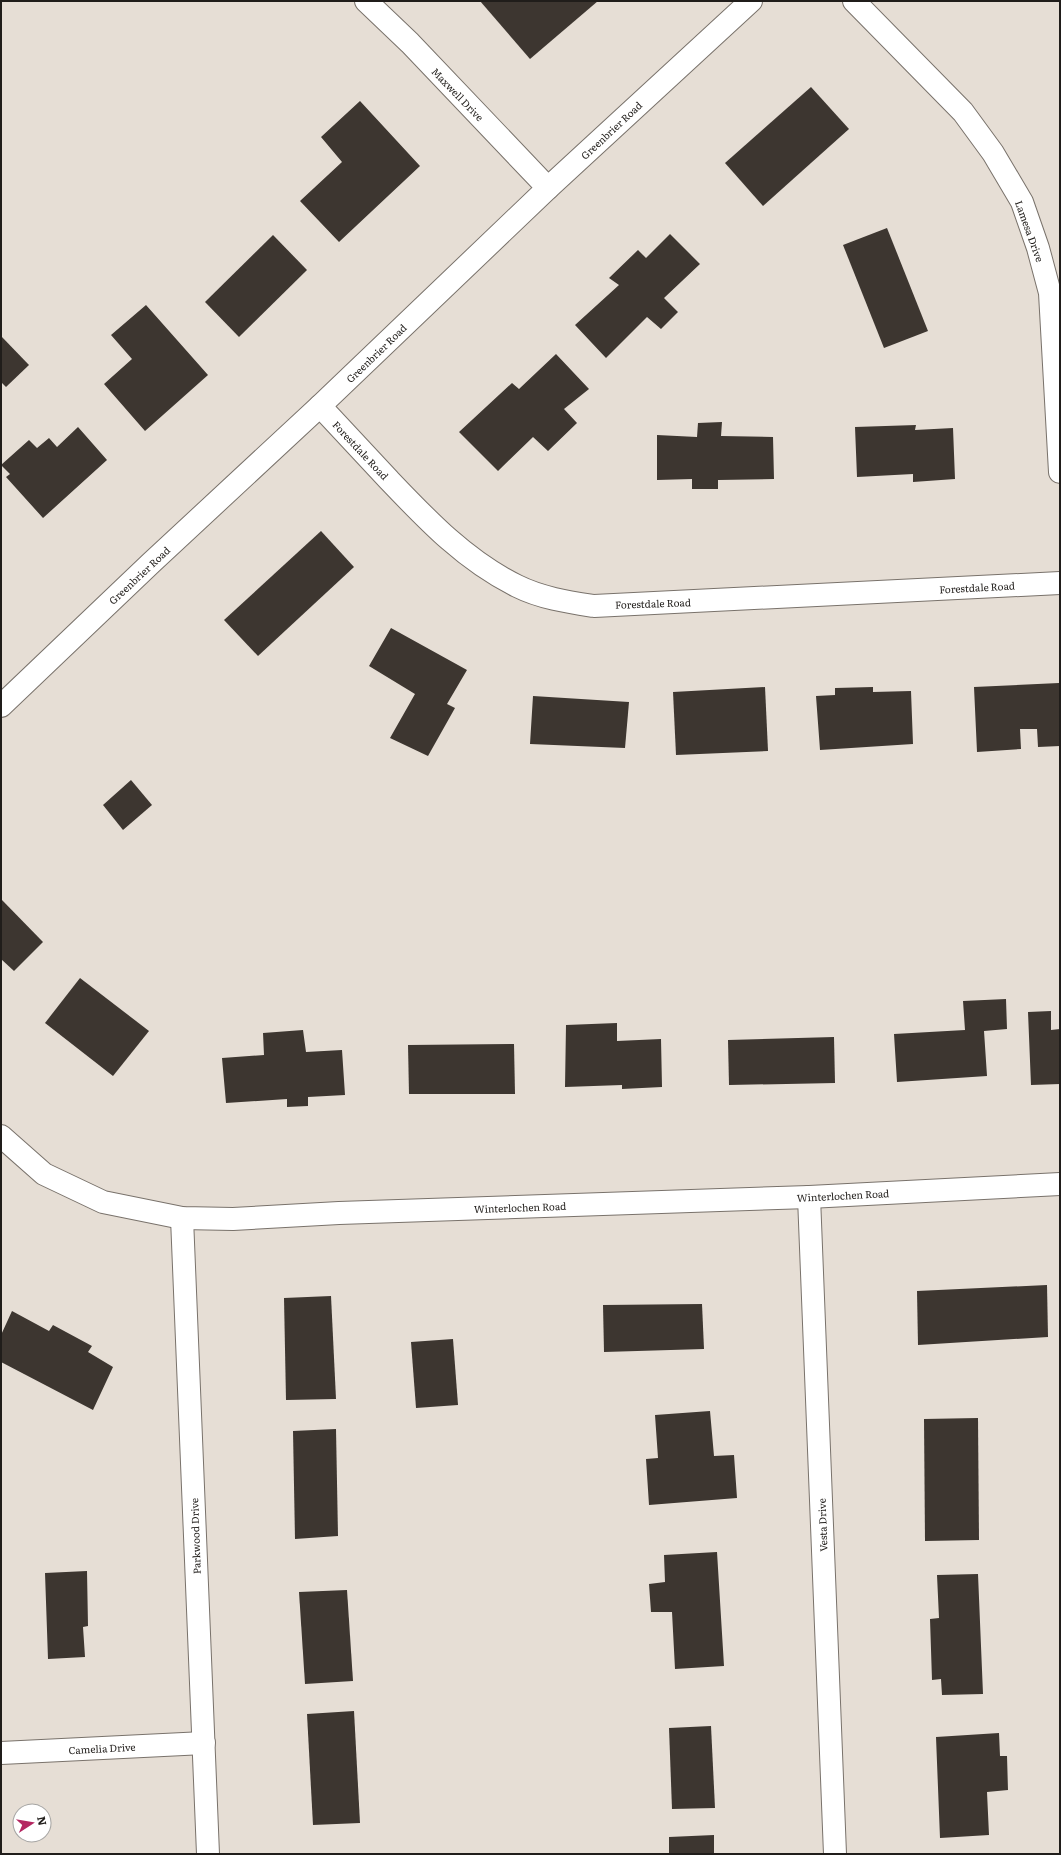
<svg xmlns="http://www.w3.org/2000/svg" width="1061" height="1855" font-family="Literata,serif">
	<style>
		.building { fill: #3d3630 }
		.lines { fill: none; stroke-linecap: round; stroke-linejoin: round }
		.minor-casing { stroke: #79726b; stroke-width: 24 }
		.minor { stroke: #fff; stroke-width: 22 }
		.labels { text-anchor: middle; dominant-baseline: central; stroke-width: 4; stroke-linejoin: round; paint-order: stroke }
		.street-label { font-size: 10px; fill: #201d1a; stroke: #fff }
	</style>
	<rect width="100%" height="100%" fill="#e6ded5"/>
	<g class="building">
		<polygon points="480,1 598,1 530,59"/>
		<polygon points="811,87 849,129 763,206 725,163"/>
		<polygon points="360,101 420,166 339,242 300,201 342,162 321,137"/>
		<polygon points="887,228 928,331 884,348 843,245"/>
		<polygon points="670,234 700,264 664,298 678,312 661,329 647,317 606,358 575,325 619,285 609,278 638,250 646,258"/>
		<polygon points="273,235 307,270 239,337 205,302"/>
		<polygon points="146,305 208,375 145,431 104,384 132,359 111,335"/>
		<polygon points="1,336 29,365 6,387 1,382"/>
		<polygon points="556,354 589,389 564,409 577,423 548,451 533,437 498,471 459,432 512,383 519,389"/>
		<polygon points="722,422 721,436 773,437 774,479 718,480 718,489 692,489 692,479 657,480 657,435 697,437 698,423"/>
		<polygon points="916,425 915,430 953,428 955,479 913,482 913,474 857,477 855,427"/>
		<polygon points="78,427 107,460 43,518 6,477 10,474 1,465 29,440 37,448 49,438 57,447"/>
		<polygon points="321,531 354,567 258,656 224,620"/>
		<polygon points="391,628 467,670 447,704 455,708 428,756 390,738 415,694 369,666"/>
		<polygon points="1059,683 1060,746 1038,747 1037,729 1020,729 1021,749 977,752 974,687"/>
		<polygon points="765,687 768,751 676,755 673,692"/>
		<polygon points="873,687 873,692 911,691 913,744 820,750 816,696 835,695 835,688"/>
		<polygon points="533,696 629,702 625,748 530,744"/>
		<polygon points="131,780 152,805 123,830 103,805"/>
		<polygon points="1,899 43,942 14,971 1,959"/>
		<polygon points="80,978 149,1031 113,1076 45,1023"/>
		<polygon points="1006,999 1007,1029 984,1031 987,1076 897,1082 894,1034 965,1030 963,1001"/>
		<polygon points="1051,1011 1051,1030 1060,1029 1060,1084 1031,1085 1028,1012"/>
		<polygon points="617,1023 617,1041 661,1039 662,1087 622,1089 622,1085 565,1087 566,1025"/>
		<polygon points="303,1030 306,1052 342,1050 345,1095 308,1097 308,1106 287,1107 287,1099 226,1103 222,1058 264,1055 263,1033"/>
		<polygon points="834,1037 835,1083 729,1085 728,1040"/>
		<polygon points="514,1044 515,1094 409,1094 408,1045"/>
		<polygon points="1047,1285 1048,1337 918,1345 917,1291"/>
		<polygon points="331,1296 336,1399 286,1400 284,1298"/>
		<polygon points="702,1304 704,1349 604,1352 603,1305"/>
		<polygon points="12,1311 49,1331 53,1325 92,1346 88,1352 113,1367 93,1410 1,1362 1,1335"/>
		<polygon points="453,1339 458,1405 416,1408 411,1342"/>
		<polygon points="710,1411 714,1456 734,1455 737,1498 649,1505 646,1459 658,1458 655,1415"/>
		<polygon points="978,1418 979,1540 925,1541 924,1419"/>
		<polygon points="336,1429 338,1536 295,1539 293,1431"/>
		<polygon points="717,1552 724,1666 675,1669 672,1612 651,1612 649,1584 665,1582 664,1555"/>
		<polygon points="87,1571 88,1626 83,1627 85,1657 48,1659 45,1573"/>
		<polygon points="978,1574 983,1694 942,1695 941,1679 932,1680 930,1619 939,1618 937,1575"/>
		<polygon points="347,1590 353,1681 305,1684 299,1592"/>
		<polygon points="354,1711 360,1823 313,1825 307,1714"/>
		<polygon points="711,1726 715,1808 672,1809 669,1728"/>
		<polygon points="999,1733 1000,1756 1007,1756 1008,1790 987,1792 989,1835 940,1838 936,1737"/>
		<polygon points="714,1835 714,1854 669,1854 669,1837"/>
	</g>
	<g class="lines">
		<defs>
			<g id="minor">
				<polyline points="366,1 410,43 548,188"/>
				<polyline points="854,1 963,112 993,153 1022,202 1038,248 1050,293 1060,472"/>
				<path d="M320 406C343 431 366 455 389 480 428 521 466 561 517 586 541 598 568 602 594 606L1060 583"/>
				<polyline points="1,706 151,563 320,406 548,188 751,1"/>
				<polyline points="1,1136 44,1174 103,1202 182,1218 233,1219 339,1213 809,1197 1060,1184"/>
				<polyline points="809,1197 835,1854"/>
				<polyline points="182,1218 208,1854"/>
				<polyline points="1,1753 204,1743"/>
			</g>
		</defs>
		<use href="#minor" class="minor-casing"/>
		<use href="#minor" class="minor"/>
	</g>
	<g class="labels">
		<g class="street-label">
			<text transform="translate(458 94) rotate(46)">Maxwell Drive</text>
			<text transform="translate(611 130) rotate(-43)">Greenbrier Road</text>
			<text transform="translate(1030 231) rotate(70)">Lamesa Drive</text>
			<text transform="translate(376 353) rotate(-44)">Greenbrier Road</text>
			<text transform="translate(361 450) rotate(47)">Forestdale Road</text>
			<text transform="translate(139 575) rotate(-43)">Greenbrier Road</text>
			<text transform="translate(977 587) rotate(-3)">Forestdale Road</text>
			<text transform="translate(653 603) rotate(-2)">Forestdale Road</text>
			<text transform="translate(843 1195) rotate(-3)">Winterlochen Road</text>
			<text transform="translate(520 1207) rotate(-2)">Winterlochen Road</text>
			<text transform="translate(822 1525) rotate(-92)">Vesta Drive</text>
			<text transform="translate(195 1536) rotate(-92)">Parkwood Drive</text>
			<text transform="translate(102 1748) rotate(-3)">Camelia Drive</text>
		</g>
	</g>
	<rect width="1061" height="1855" fill="none" stroke="#201d1a" stroke-width="4"/>
	<g transform="translate(32 1823) rotate(78)"><circle r="19" fill="#ffffff" stroke="#a6a5a3"/>
	<path d="M0-3L7 15L0 10L-7 15Z" fill="#b42761"/>
	<text y="-6" font-size="11" font-weight="bold" text-anchor="middle" fill="#201d1a">N</text>
	</g>
</svg>
